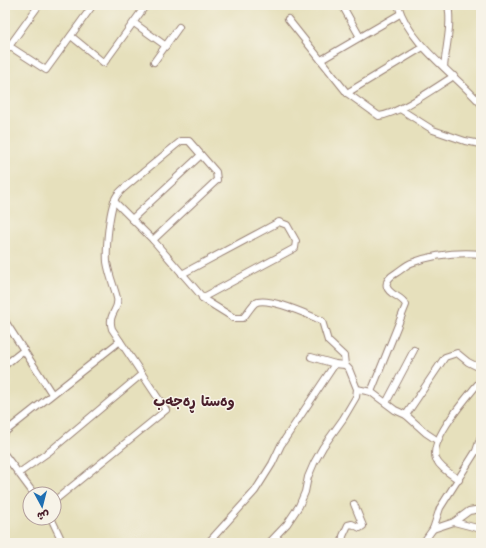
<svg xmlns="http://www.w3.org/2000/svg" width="486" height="548" font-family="Kalam,'Playpen Sans Arabic',sans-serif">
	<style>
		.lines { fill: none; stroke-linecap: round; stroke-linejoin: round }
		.street-casing { stroke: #988074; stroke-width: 8 }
		.street { stroke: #fff; stroke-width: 6 }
		.labels { text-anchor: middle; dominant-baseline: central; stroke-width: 3; stroke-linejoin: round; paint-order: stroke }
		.neighbourhood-label { font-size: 14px; font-weight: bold; fill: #4a1f2b; stroke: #f7f3e8 }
	</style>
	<rect width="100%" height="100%" fill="#f7f3e8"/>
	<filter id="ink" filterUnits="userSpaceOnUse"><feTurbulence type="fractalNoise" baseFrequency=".025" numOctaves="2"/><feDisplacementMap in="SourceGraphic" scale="8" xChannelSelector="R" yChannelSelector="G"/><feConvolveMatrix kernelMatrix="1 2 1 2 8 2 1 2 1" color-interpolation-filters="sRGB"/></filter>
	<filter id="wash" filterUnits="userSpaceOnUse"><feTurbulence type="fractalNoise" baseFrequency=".012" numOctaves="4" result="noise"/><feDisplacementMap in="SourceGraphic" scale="16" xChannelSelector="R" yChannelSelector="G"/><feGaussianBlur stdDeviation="0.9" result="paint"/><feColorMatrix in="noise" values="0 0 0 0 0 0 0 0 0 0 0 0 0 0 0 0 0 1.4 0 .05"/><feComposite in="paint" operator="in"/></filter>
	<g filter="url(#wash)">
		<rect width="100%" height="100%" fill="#e6e0bc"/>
	</g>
	<g filter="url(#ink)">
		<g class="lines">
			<defs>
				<g id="street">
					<polyline points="342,5 360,37"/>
					<path d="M398 5C409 44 455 74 481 104"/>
					<path d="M288 19 347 93 379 116C399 114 436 87 454 76"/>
					<polyline points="134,23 166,46"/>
					<polyline points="71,36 104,63 146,5"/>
					<polyline points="9,46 46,70 93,5"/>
					<polyline points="5,52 39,5"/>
					<polyline points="321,60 400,14"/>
					<polyline points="154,62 179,27"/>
					<path d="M444 67C446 47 452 25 448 5"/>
					<polyline points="347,93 423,47"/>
					<polyline points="400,109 433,130 465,141 481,144"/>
					<path d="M114 201 153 240 205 300 234 318H243C247 314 251 306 255 303 266 296 304 313 316 318L322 321 328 341 344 356 345 365"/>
					<polyline points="132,219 201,155"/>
					<polyline points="182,274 279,222 287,225 296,241 295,248 202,298"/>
					<polyline points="5,321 52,394"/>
					<polyline points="5,365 24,350"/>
					<polyline points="357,389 371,392 395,410 406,415 426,433 438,441"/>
					<path d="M371 392 406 305C402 296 389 295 387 287 385 281 391 276 396 273 401 270 406 265 411 263 433 255 458 252 481 254"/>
					<polyline points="386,403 414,350"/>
					<polyline points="406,415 445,357 457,353 468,362 480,368"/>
					<polyline points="5,432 120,341"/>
					<polyline points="5,455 34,494"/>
					<polyline points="19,473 50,451 142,374"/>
					<path d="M459 480C451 474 440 468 436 459 428 440 469 395 481 380"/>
					<path d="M54 501 166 410 112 329C107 313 120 310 117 298 114 286 109 275 107 262 106 249 109 204 118 194 123 188 130 183 136 178 151 166 166 153 181 141H189L216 172 217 180 153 240"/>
					<polyline points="51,518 60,537 60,543"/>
					<polyline points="454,522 481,529"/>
					<polyline points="433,529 454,522 469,511 481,509"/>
					<polyline points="276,537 283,543"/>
					<polyline points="208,543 255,491 272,464 281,445 335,364"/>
					<polyline points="269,543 287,524 299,506 305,492 308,477 314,463 323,447 343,419 356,397 357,389 349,369 345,365 335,364 311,357"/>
					<polyline points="342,543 343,536 348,525 352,524 360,528 363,526 354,504"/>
					<polyline points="423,543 433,529 440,508 476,451 481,436"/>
				</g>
			</defs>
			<use href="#street" class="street-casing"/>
			<use href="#street" class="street"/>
		</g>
	</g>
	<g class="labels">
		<g class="neighbourhood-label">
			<text x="194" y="402">وەستا ڕەجەب</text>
		</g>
	</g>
	<rect width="486" height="548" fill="none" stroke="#f7f3e8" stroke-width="20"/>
	<g transform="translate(42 506) rotate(173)"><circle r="19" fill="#f7f3e8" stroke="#b29e9c"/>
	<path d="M0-3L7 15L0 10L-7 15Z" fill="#1f6fb2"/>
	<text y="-6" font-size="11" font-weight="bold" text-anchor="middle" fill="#4a1f2b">ش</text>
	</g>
</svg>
